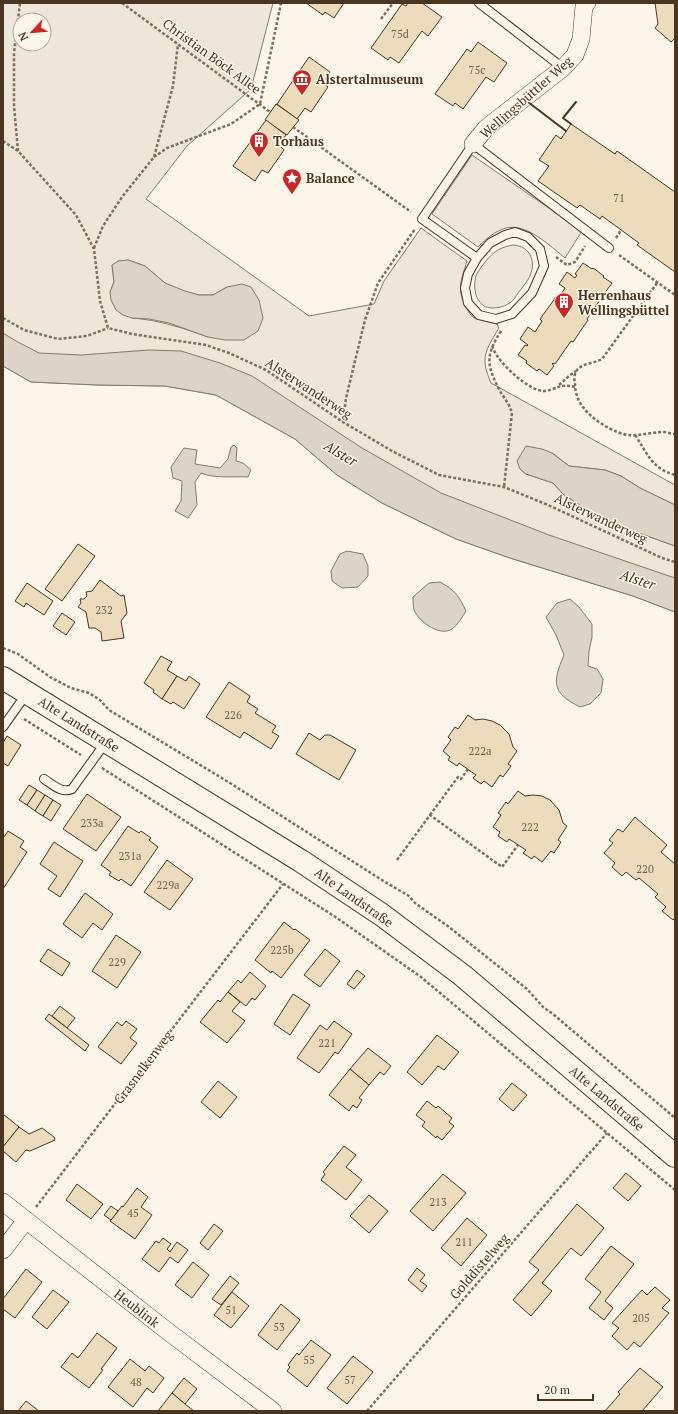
<svg xmlns="http://www.w3.org/2000/svg" width="678" height="1414" font-family="'PT Serif',serif">
	<style>
		.green { fill: #ede6d9; stroke: #887966; fill-rule: evenodd }
		.water { fill: #dcd4c6; stroke: #887966 }
		.building { fill: #ecdcbc; stroke: #4a3520 }
		.lines { fill: none; stroke-linecap: round; stroke-linejoin: round }
		.lane-casing { stroke: #4a3520; stroke-width: 10 }
		.street-casing { stroke: #4a3520; stroke-width: 18 }
		.secondary-casing { stroke: #4a3520; stroke-width: 24 }
		.path { stroke: #7f6f5c; stroke-width: 2.5; stroke-dasharray: 3 2; stroke-linecap: butt }
		.lane { stroke: #fbf6e9; stroke-width: 8 }
		.street { stroke: #fbf6e9; stroke-width: 17 }
		.secondary { stroke: #fbf6e9; stroke-width: 22 }
		.wall { stroke: #4a3520; stroke-width: 2 }
		.labels { text-anchor: middle; dominant-baseline: central; stroke-width: 3; stroke-linejoin: round; paint-order: stroke }
		.number-label { font-size: 11px; fill: #725f47 }
		.street-label { font-size: 13px; fill: #4a3520; stroke: #fbf6e9 }
		.poi-label { font-size: 13px; font-weight: bold; fill: #4a3520; stroke: #fbf6e9; text-anchor: start }
		.water-label { font-size: 14px; font-style: italic; fill: #4a3520; stroke: #fbf6e9 }
	</style>
	<rect width="100%" height="100%" fill="#fbf6e9"/>
	<g class="green">
		<path d="M3 3H273L251 89 187 146 146 199 309 316 374 304 384 281 421 228 467 261C461 281 456 290 467 309 469 312 470 315 473 317 479 321 489 322 497 324L499 328C485 351 480 358 491 383L675 485V505L640 488 621 476 605 470 569 466 552 453 520 469 526 474 553 483 564 495 594 514 631 530 675 546V612L633 596 510 558 456 539 382 503 337 475 295 439 216 395 165 386 98 385 31 382 3 366ZM20 20H44V44H20ZM128 260 145 266 165 283 185 292 199 295H213L227 287 208 337C183 328 159 320 132 318L110 292 114 282 112 265Z"/>
		<path d="M472 155 582 231 565 258C550 246 527 223 506 228 495 231 486 239 478 247L432 214Z"/>
		<path d="M513 245C531 246 537 263 529 278 526 283 522 288 518 293 516 296 514 300 511 302 506 306 499 308 493 308 477 309 472 289 476 276 477 273 480 269 482 266 492 253 497 248 513 245Z"/>
	</g>
	<g class="water">
		<polygon points="128,260 145,266 165,283 185,291 199,295 213,295 227,287 242,284 251,287 259,300 263,318 258,331 244,340 225,340 208,337 169,323 149,319 132,318 123,315 116,310 111,300 110,292 114,282 112,265 118,261"/>
		<polygon points="3,333 16,341 39,353 81,355 149,350 181,351 220,363 252,376 362,448 441,493 549,535 675,578 675,612 633,596 510,558 456,539 382,503 337,475 295,439 216,395 165,386 98,385 31,382 3,366"/>
		<path d="M234 445 237 448 236 461 243 463 251 470 248 477C232 476 216 479 201 473L195 482 197 505 188 518 175 511 181 501 182 481 173 478 171 467 184 448 197 450 195 464 220 468 228 459 231 447Z"/>
		<polygon points="526,446 542,449 552,453 569,466 605,470 621,476 640,488 675,505 675,546 631,530 594,514 564,495 553,483 526,474 520,469 517,461"/>
		<polygon points="347,551 363,554 368,566 368,576 358,587 342,588 332,581 331,571 340,554"/>
		<path d="M440 582C455 590 459 596 466 611 462 617 458 625 452 629 440 637 419 622 414 610 413 606 413 601 413 597L429 583Z"/>
		<path d="M570 599 579 607 592 624V637L589 651 588 666 597 669 603 679 601 693 590 704 580 707C552 693 552 683 564 655L556 635 546 617 557 603Z"/>
	</g>
	<g class="building">
		<polygon points="306,3 344,3 334,18 325,12 323,15"/>
		<polygon points="408,3 422,3 442,17 428,36 422,31 399,63 390,57 388,60 371,48 402,4 406,6"/>
		<polygon points="655,3 675,3 675,38 671,42 655,28 658,24"/>
		<polygon points="478,42 507,63 494,82 486,77 463,109 455,103 453,106 435,94 467,49 471,52"/>
		<polygon points="309,57 330,72 323,83 328,87 311,112 305,108 297,119 277,104"/>
		<polygon points="276,104 299,120 287,135 265,120"/>
		<polygon points="266,120 286,135 279,145 284,150 268,173 262,170 255,181 233,166"/>
		<polygon points="571,124 615,154 617,151 675,192 675,272 637,245 639,243 602,216 600,219 580,205 577,208 538,181 549,166 539,160 556,135 561,139"/>
		<polygon points="583,263 592,269 593,268 604,276 603,277 612,283 604,294 602,293 600,296 602,297 587,319 588,320 573,342 571,341 555,364 553,363 552,364 554,366 547,375 539,369 537,371 526,363 527,361 518,355 525,345 527,346 528,345 520,339 528,327 535,332 542,321 540,319 556,297 558,299 565,288 559,284 567,272 575,278 577,275 575,274"/>
		<polygon points="78,544 95,556 62,601 45,589"/>
		<polygon points="100,580 121,596 124,595 127,613 121,621 124,638 102,641 101,632 95,628 89,628 86,612 78,607 81,603 80,599 84,599 87,596 86,592 92,591"/>
		<polygon points="27,583 53,601 44,615 26,603 24,607 15,601"/>
		<polygon points="62,613 75,622 66,635 53,626"/>
		<polygon points="161,656 172,662 167,670 177,676 162,699 153,692 154,690 144,683"/>
		<polygon points="177,676 186,681 189,676 200,684 184,709 173,702 171,704 162,699"/>
		<polygon points="229,682 250,696 247,702 258,709 255,713 276,726 272,732 279,736 271,749 244,732 240,738 206,717"/>
		<polygon points="468,715 475,720 483,719 492,721 500,725 509,734 513,747 517,751 508,764 511,766 503,777 500,775 492,787 484,781 481,784 473,778 476,775 459,763 457,766 448,760 450,757 443,751 451,740 448,737 455,727 458,729"/>
		<polygon points="309,733 320,740 325,735 330,735 356,750 339,780 296,754"/>
		<polygon points="7,736 21,745 8,766 3,763 3,743"/>
		<polygon points="29,785 37,790 27,805 19,800"/>
		<polygon points="37,790 45,795 35,811 27,805"/>
		<polygon points="518,791 525,796 533,795 542,796 550,800 559,810 563,823 567,826 558,840 561,842 554,853 551,851 542,862 534,856 532,859 523,853 526,850 509,839 507,842 498,836 500,832 493,827 501,815 498,813 506,802 508,804"/>
		<polygon points="87,794 121,817 96,851 63,829"/>
		<polygon points="45,795 53,800 43,816 35,811"/>
		<polygon points="53,800 61,805 51,821 43,816"/>
		<polygon points="635,817 667,845 661,852 675,864 675,918 673,920 662,911 666,907 655,897 658,894 639,878 636,880 626,872 622,876 612,867 615,863 604,853 613,843 609,840 618,829 623,832"/>
		<polygon points="128,826 139,833 141,831 151,838 149,840 158,847 131,886 121,879 119,881 109,875 111,872 101,865"/>
		<polygon points="8,831 24,841 20,847 27,852 3,889 3,836 4,837"/>
		<polygon points="54,842 83,861 60,897 48,889 57,876 40,864"/>
		<polygon points="167,860 193,879 170,910 144,892"/>
		<polygon points="85,893 113,914 102,930 93,923 82,938 63,924"/>
		<polygon points="284,922 294,930 295,929 310,940 281,978 272,971 271,973 255,960"/>
		<polygon points="116,935 141,952 117,988 92,971"/>
		<polygon points="48,949 70,963 62,976 40,961"/>
		<polygon points="325,949 340,961 320,987 304,975"/>
		<polygon points="357,970 365,976 354,989 347,984"/>
		<polygon points="250,972 266,986 255,1000 252,998 246,1006 228,992 238,980 241,983"/>
		<polygon points="228,992 240,1002 232,1011 245,1021 227,1043 200,1022 218,1000 220,1002"/>
		<polygon points="293,994 310,1005 290,1035 274,1024"/>
		<polygon points="60,1006 75,1018 67,1028 52,1016"/>
		<polygon points="49,1014 89,1045 85,1051 45,1019"/>
		<polygon points="126,1021 137,1029 130,1038 137,1043 121,1064 98,1047 117,1022 122,1026"/>
		<polygon points="334,1021 352,1034 338,1054 335,1052 319,1073 297,1058 320,1025 327,1030"/>
		<polygon points="437,1035 459,1052 444,1070 438,1066 422,1085 407,1072"/>
		<polygon points="368,1048 391,1066 384,1075 380,1072 369,1085 350,1069"/>
		<polygon points="350,1069 369,1085 359,1098 362,1100 357,1108 353,1105 349,1111 329,1095"/>
		<polygon points="218,1081 237,1097 220,1118 201,1102"/>
		<polygon points="512,1083 527,1095 513,1111 499,1099"/>
		<polygon points="427,1101 436,1108 438,1106 452,1118 449,1122 454,1126 442,1140 437,1136 436,1138 422,1126 425,1122 416,1115"/>
		<polygon points="3,1114 19,1127 3,1147"/>
		<polygon points="19,1127 29,1134 42,1128 54,1137 55,1140 30,1151 26,1150 16,1162 3,1151 3,1147"/>
		<polygon points="344,1146 356,1155 346,1167 362,1180 346,1200 321,1180 325,1174 323,1172"/>
		<polygon points="626,1173 641,1186 628,1201 613,1188"/>
		<polygon points="443,1174 466,1193 433,1231 410,1211"/>
		<polygon points="77,1184 103,1204 91,1219 66,1200"/>
		<polygon points="137,1188 148,1197 141,1207 152,1215 135,1239 110,1221 122,1206 123,1207"/>
		<polygon points="369,1195 388,1211 369,1233 350,1216"/>
		<polygon points="577,1204 604,1228 581,1256 571,1248 542,1283 552,1291 531,1316 513,1300 539,1270 529,1262"/>
		<polygon points="111,1206 118,1211 111,1220 104,1215"/>
		<polygon points="467,1218 487,1235 461,1266 441,1248"/>
		<polygon points="214,1224 223,1231 208,1250 200,1243"/>
		<polygon points="163,1238 171,1244 167,1249 170,1252 177,1242 188,1250 178,1263 170,1257 159,1272 142,1259 156,1241 159,1243"/>
		<polygon points="611,1246 634,1264 605,1301 613,1308 604,1320 589,1308 601,1292 585,1279"/>
		<polygon points="193,1262 209,1275 192,1298 175,1285"/>
		<polygon points="417,1268 425,1275 420,1281 427,1286 422,1292 408,1280"/>
		<polygon points="26,1269 42,1282 15,1318 3,1309 3,1299"/>
		<polygon points="230,1276 239,1283 221,1305 212,1299"/>
		<polygon points="655,1287 670,1300 662,1308 669,1313 640,1347 634,1342 627,1350 612,1336 619,1328 612,1323 642,1290 647,1295"/>
		<polygon points="53,1290 69,1302 47,1329 32,1317"/>
		<polygon points="232,1292 249,1306 231,1328 214,1315"/>
		<polygon points="281,1304 300,1320 277,1350 258,1335"/>
		<polygon points="97,1333 117,1348 101,1369 103,1370 89,1388 61,1367 72,1353 78,1358"/>
		<polygon points="311,1340 331,1355 307,1387 287,1371 290,1367 288,1365 297,1353 299,1355"/>
		<polygon points="353,1356 373,1372 347,1404 327,1388"/>
		<polygon points="130,1359 145,1371 149,1366 164,1378 153,1393 147,1388 133,1407 108,1387"/>
		<polygon points="640,1368 663,1387 642,1411 605,1411 620,1394 618,1392"/>
		<polygon points="184,1378 197,1389 185,1404 172,1393"/>
		<polygon points="172,1393 185,1404 194,1411 158,1411"/>
		<polygon points="26,1401 39,1411 18,1411"/>
	</g>
	<g class="lines">
		<defs>
			<g id="lane">
				<polyline points="479,3 563,68"/>
				<polygon points="515,232 528,237 540,249 544,266 532,293 512,314 496,319 479,315 468,303 465,288 468,274 477,258 490,243 505,235"/>
				<polyline points="477,258 422,219 473,144 609,248"/>
				<polyline points="3,727 27,693"/>
				<path d="M44 779C52 784 62 794 72 789L106 742"/>
			</g>
			<g id="street">
				<polyline points="473,144 486,128 563,68 575,55 581,39 584,6 587,3"/>
				<polyline points="3,1202 166,1330 273,1411"/>
				<polyline points="3,1250 26,1220"/>
			</g>
			<polyline id="secondary" points="3,678 301,861 382,915 462,975 675,1156"/>
		</defs>
		<use href="#lane" class="lane-casing"/>
		<use href="#street" class="street-casing"/>
		<use href="#secondary" class="secondary-casing"/>
		<g class="path">
			<polyline points="122,3 270,112"/>
			<polyline points="381,19 393,3"/>
			<polyline points="293,127 411,212"/>
			<polyline points="3,141 18,151 76,215 94,249 100,301 108,328 132,334 206,345 229,353 266,370 343,422 392,451 439,475 504,487 548,505 662,558 675,562"/>
			<polyline points="18,151 14,106 14,53 20,3"/>
			<polyline points="154,157 167,148 231,124 260,104 281,3"/>
			<polyline points="616,238 621,230"/>
			<polyline points="94,248 103,226 122,197 154,157 173,86 178,44"/>
			<polyline points="619,255 675,295"/>
			<polyline points="556,257 567,265 575,262 585,246"/>
			<path d="M657 283 602 359C595 363 583 363 577 370 574 374 574 380 575 384 575 392 578 401 583 407 591 419 615 434 629 435 640 436 652 432 663 432 667 432 671 434 675 434"/>
			<polyline points="3,318 24,330 58,339 87,336 108,328"/>
			<path d="M501 331C488 352 485 362 497 385 501 395 509 402 512 413L504 487"/>
			<path d="M492 346C494 349 495 354 498 357 505 368 531 392 545 391 558 389 559 383 575 387"/>
			<polyline points="559,385 569,376 576,371"/>
			<polyline points="343,422 346,398 365,320 378,283 415,229"/>
			<path d="M635 435C648 454 651 468 675 475"/>
			<polyline points="3,648 18,654 50,677 71,688 89,693 100,700 109,710 230,783 385,882 409,896 415,903 449,927 527,989 543,1007 553,1014 675,1118"/>
			<polyline points="24,719 81,755"/>
			<polyline points="102,768 334,916 421,977 675,1190"/>
			<polyline points="430,815 458,777 461,779 468,769"/>
			<polyline points="397,860 430,815 502,867 518,845"/>
			<polyline points="36,1207 283,884"/>
			<polyline points="367,1411 607,1133"/>
		</g>
		<use href="#lane" class="lane"/>
		<use href="#street" class="street"/>
		<use href="#secondary" class="secondary"/>
		<g class="wall">
			<polyline points="528,102 566,131"/>
			<polyline points="571,124 563,118 576,102"/>
		</g>
	</g>
	<defs>
		<symbol id="museum-pin" viewBox="-11 -11 22 30"><path d="M0 17L-7.5 6A9.5 9.5 0 1 1 7.5 6Z" fill="#c62828" stroke="#fbf6e9"/><path d="M0-6L6-3V-2H-6V-3ZM-5-1h2V3h-2ZM-1-1h2V3h-2ZM3-1h2V3H3ZM-6 4H6V6H-6Z" fill="#fff"/></symbol>
		<symbol id="building-pin" viewBox="-11 -11 22 30"><path d="M0 17L-7.5 6A9.5 9.5 0 1 1 7.5 6Z" fill="#c62828" stroke="#fbf6e9"/><path d="M-4-6H4V6H1V3H-1V6H-4ZM-2.5-4.3h1.7v1.8h-1.7ZM.8-4.3h1.7v1.8H.8ZM-2.5-1h1.7V.8h-1.7ZM.8-1h1.7V.8H.8Z" fill="#fff"/></symbol>
		<symbol id="sight-pin" viewBox="-11 -11 22 30"><path d="M0 17L-7.5 6A9.5 9.5 0 1 1 7.5 6Z" fill="#c62828" stroke="#fbf6e9"/><path d="M0-6L1.8-2.2L6-1.7L2.9 1.2L3.7 5.4L0 3.3L-3.7 5.4L-2.9 1.2L-6-1.7L-1.8-2.2Z" fill="#fff"/></symbol>
	</defs>
	<g fill-rule="evenodd">
		<use href="#museum-pin" x="291" y="68" width="22" height="30"/>
		<use href="#building-pin" x="248" y="130" width="22" height="30"/>
		<use href="#sight-pin" x="281" y="167" width="22" height="30"/>
		<use href="#building-pin" x="553" y="291" width="22" height="30"/>
	</g>
	<g class="labels">
		<g class="number-label">
			<text x="400" y="34">75d</text>
			<text x="477" y="70">75c</text>
			<text x="619" y="198">71</text>
			<text x="104" y="610">232</text>
			<text x="233" y="715">226</text>
			<text x="480" y="751">222a</text>
			<text x="92" y="823">233a</text>
			<text x="530" y="827">222</text>
			<text x="130" y="856">231a</text>
			<text x="645" y="869">220</text>
			<text x="168" y="885">229a</text>
			<text x="282" y="950">225b</text>
			<text x="117" y="962">229</text>
			<text x="327" y="1043">221</text>
			<text x="438" y="1202">213</text>
			<text x="133" y="1213">45</text>
			<text x="464" y="1242">211</text>
			<text x="231" y="1310">51</text>
			<text x="641" y="1318">205</text>
			<text x="279" y="1327">53</text>
			<text x="309" y="1360">55</text>
			<text x="350" y="1380">57</text>
			<text x="136" y="1382">48</text>
		</g>
		<g class="street-label">
			<text transform="translate(212 56) rotate(36)">Christian Böck Allee</text>
			<text transform="translate(526 97) rotate(-41)">Wellingsbüttler Weg</text>
			<text transform="translate(309 388) rotate(33)">Alsterwanderweg</text>
			<text transform="translate(601 518) rotate(25)">Alsterwanderweg</text>
			<text transform="translate(79 724) rotate(32)">Alte Landstraße</text>
			<text transform="translate(354 897) rotate(35)">Alte Landstraße</text>
			<text transform="translate(143 1067) rotate(-53)">Grasnelkenweg</text>
			<text transform="translate(607 1098) rotate(40)">Alte Landstraße</text>
			<text transform="translate(479 1266) rotate(-49)">Golddistelweg</text>
			<text transform="translate(137 1308) rotate(38)">Heublink</text>
		</g>
		<g class="poi-label">
			<text x="316" y="79">Alstertalmuseum</text>
			<text x="273" y="141">Torhaus</text>
			<text x="306" y="178">Balance</text>
			<text x="578" y="295">Herrenhaus<tspan x="578" dy="15">Wellingsbüttel</tspan></text>
		</g>
		<g class="water-label">
			<text transform="translate(341 453) rotate(31)">Alster</text>
			<text transform="translate(638 579) rotate(19)">Alster</text>
		</g>
	</g>
	<rect width="678" height="1414" fill="none" stroke="#4a3520" stroke-width="8"/>
	<g transform="translate(32 32) rotate(244)"><circle r="19" fill="#fbf6e9" stroke="#b4a999"/>
	<path d="M0-3L7 15L0 10L-7 15Z" fill="#c62828"/>
	<text y="-6" font-size="11" font-weight="bold" text-anchor="middle" fill="#4a3520">N</text>
	</g>
	<path d="M538 1394v6h55v-6" fill="none" stroke="#4a3520" stroke-width="2"/>
	<text x="544" y="1394" font-size="12" fill="#4a3520" stroke="#fbf6e9" stroke-width="3" paint-order="stroke">20 m</text>
</svg>
